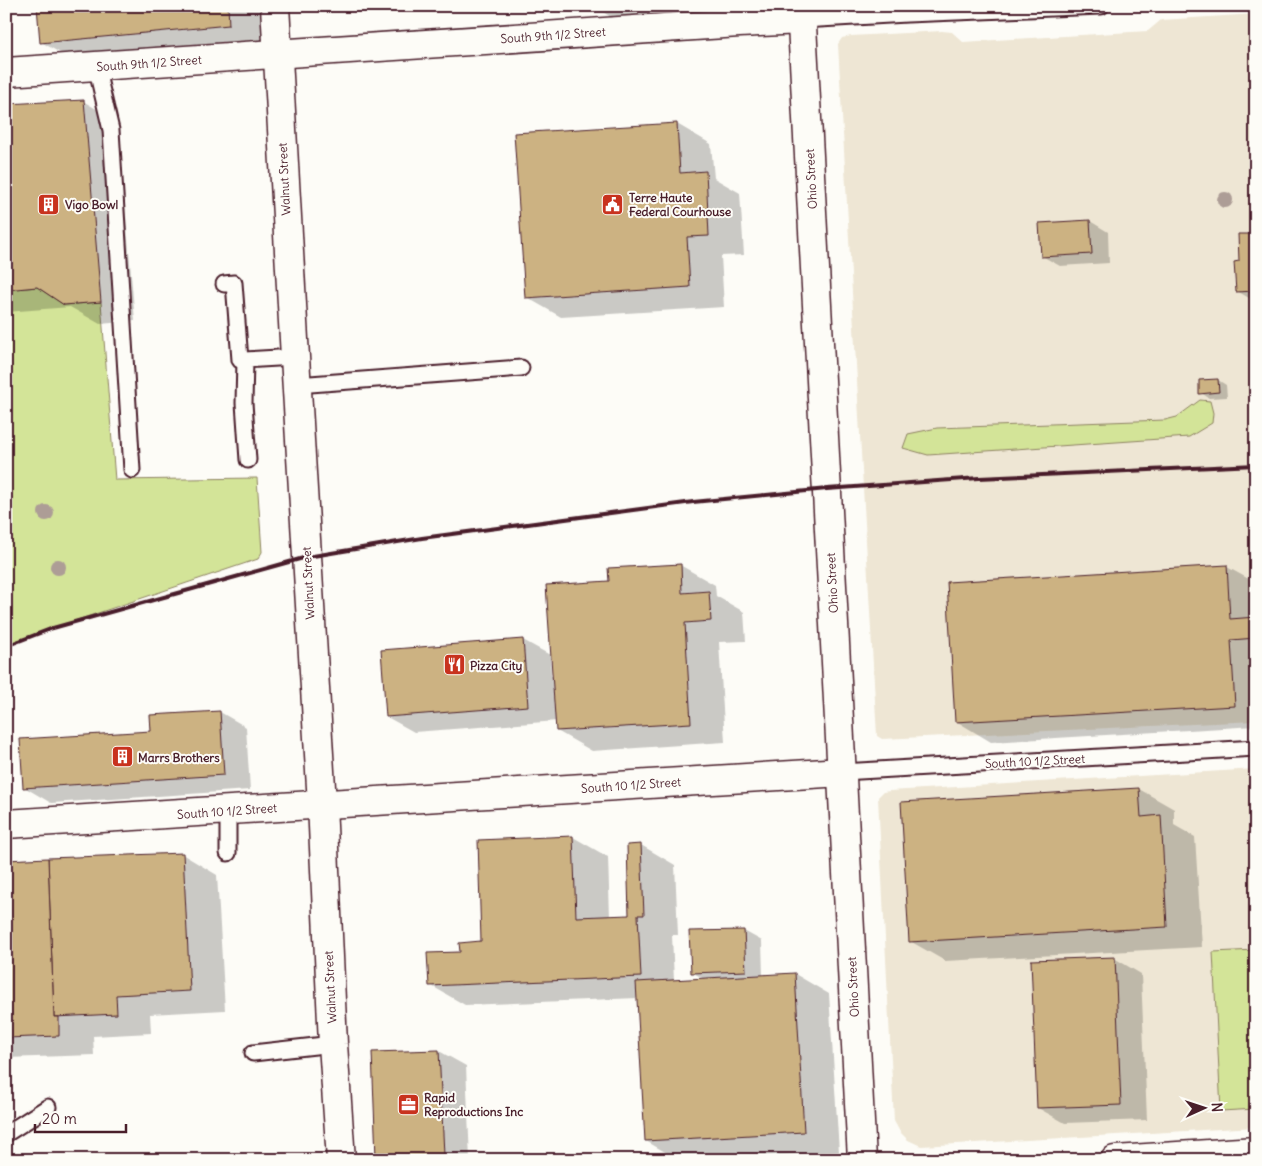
<svg xmlns="http://www.w3.org/2000/svg" width="1262" height="1166" font-family="Delius,sans-serif">
	<style>
		.built { fill: #eee6d4 }
		.green { fill: #d3e498; stroke: #8e8262 }
		.shadow { fill: #0003 }
		.building { fill: #ccb282; stroke: #4a1f2b }
		.lines { fill: none; stroke-linecap: round; stroke-linejoin: round }
		.lane-casing { stroke: #4a1f2b; stroke-width: 19 }
		.street-casing { stroke: #4a1f2b; stroke-width: 31 }
		.secondary-casing { stroke: #4a1f2b; stroke-width: 31 }
		.lane { stroke: #fdfcf7; stroke-width: 15 }
		.street { stroke: #fdfcf7; stroke-width: 28 }
		.secondary { stroke: #fdfcf7; stroke-width: 28 }
		.rail { stroke: #4a1f2b; stroke-width: 4 }
		.tree { fill: #ad9d96 }
		.labels { text-anchor: middle; dominant-baseline: central; stroke-width: 4; stroke-linejoin: round; paint-order: stroke }
		.street-label { font-size: 12px; fill: #4a1f2b; stroke: #fdfcf7 }
		.poi-label { font-size: 12px; font-weight: bold; fill: #4a1f2b; stroke: #fdfcf7; text-anchor: start }
	</style>
	<rect width="100%" height="100%" fill="#fdfcf7"/>
	<filter id="ink" filterUnits="userSpaceOnUse"><feTurbulence type="fractalNoise" baseFrequency=".02" numOctaves="2"/><feDisplacementMap in="SourceGraphic" scale="10" xChannelSelector="R" yChannelSelector="G"/><feConvolveMatrix kernelMatrix="1 2 1 2 8 2 1 2 1" color-interpolation-filters="sRGB"/></filter>
	<g filter="url(#ink)">
		<g class="built">
			<polygon points="1256,14 1256,721 882,739 877,736 838,44 842,38 851,36 942,31 952,32 963,42 1148,31 1161,20"/>
			<polygon points="1256,769 1256,1127 921,1146 908,1140 900,1132 894,1121 878,797 883,792 890,791"/>
		</g>
		<g class="green">
			<polygon points="37,287 64,305 101,302 115,480 257,478 262,552 258,559 6,644 6,290"/>
			<polygon points="1200,400 1210,401 1213,413 1212,423 1189,437 928,455 903,448 908,434 937,428 1165,420 1177,417"/>
			<polygon points="1256,950 1256,1109 1221,1111 1213,952"/>
		</g>
		<g class="shadow">
			<polygon points="38,6 260,6 264,45 76,62 41,42"/>
			<polygon points="593,6 678,6 679,16 616,20"/>
			<polygon points="83,101 118,122 135,321 100,324 70,307 6,312 6,106"/>
			<polygon points="677,124 711,144 714,178 740,193 744,255 721,256 724,307 561,317 526,297"/>
			<polygon points="1090,221 1108,232 1109,263 1060,266 1042,256"/>
			<polygon points="1256,235 1256,302 1237,291 1241,262"/>
			<polygon points="1218,380 1226,385 1227,397 1209,398 1201,393"/>
			<polygon points="680,565 715,585 716,596 744,612 746,641 719,642 725,742 592,751 557,731 557,721 414,732 387,717 523,640 550,655 551,676 554,676 610,582"/>
			<polygon points="1227,567 1256,583 1256,726 991,742 956,721"/>
			<polygon points="220,712 246,727 250,790 51,803 24,787 153,732"/>
			<polygon points="1139,789 1174,809 1174,825 1195,837 1202,947 945,961 910,941"/>
			<polygon points="573,837 608,857 610,917 631,916 641,845 675,865 678,935 672,935 674,981 704,979 692,972 744,931 762,941 763,976 795,974 829,994 839,1152 700,1160 679,1160 646,1141 638,998 465,1005 430,985 461,953 483,943"/>
			<polygon points="182,854 217,875 225,1010 150,1014 151,1033 93,1036 94,1055 6,1058 6,861"/>
			<polygon points="1114,958 1141,974 1147,1120 1065,1123 1038,1108"/>
			<polygon points="439,1051 466,1066 470,1160 382,1160 378,1157"/>
		</g>
		<g class="building">
			<polygon points="37,6 228,6 229,25 40,43"/>
			<polygon points="84,100 101,302 64,305 37,287 6,290 6,104"/>
			<polygon points="677,123 680,173 706,171 709,236 687,237 690,287 525,298 514,133"/>
			<polygon points="1090,220 1092,254 1041,257 1039,223"/>
			<polygon points="1238,234 1256,234 1256,291 1236,292 1234,262 1239,261"/>
			<polygon points="1218,379 1219,392 1199,394 1199,380"/>
			<polygon points="681,564 682,593 709,591 711,621 685,623 691,723 556,731 546,585 609,581 608,568"/>
			<polygon points="1227,565 1230,619 1256,617 1256,638 1231,640 1235,706 955,722 947,582"/>
			<polygon points="523,639 528,706 386,717 381,650"/>
			<polygon points="220,711 224,775 23,788 20,739 151,731 150,715"/>
			<polygon points="1139,788 1141,817 1161,815 1167,927 909,942 901,802"/>
			<polygon points="573,836 576,917 629,915 627,845 641,844 644,915 638,915 641,977 429,986 427,953 460,952 459,943 481,941 478,840"/>
			<polygon points="183,853 190,991 116,995 117,1014 54,1017 48,858"/>
			<polygon points="48,858 54,1017 59,1017 59,1036 6,1038 6,860"/>
			<polygon points="744,930 746,971 691,973 689,931"/>
			<polygon points="1115,957 1121,1105 1037,1108 1031,960"/>
			<polygon points="795,973 804,1132 645,1141 636,982"/>
			<polygon points="439,1050 444,1155 376,1158 372,1052"/>
		</g>
		<g class="lines">
			<defs>
				<g id="lane">
					<polyline points="802,20 907,14 1101,6"/>
					<polyline points="96,66 111,130 132,470"/>
					<polyline points="224,284 234,283 240,360"/>
					<polyline points="297,385 521,368"/>
					<polyline points="248,460 244,403 245,360 295,357"/>
					<polyline points="842,772 1256,748"/>
					<polyline points="228,811 228,853"/>
					<polyline points="253,1053 333,1044"/>
					<polyline points="6,1134 48,1107"/>
				</g>
				<g id="street">
					<polyline points="6,72 739,23 802,20"/>
					<polyline points="6,824 842,772"/>
					<polyline points="1115,1160 1256,1151"/>
				</g>
				<g id="secondary">
					<polyline points="275,6 295,357 322,804 333,1044 341,1160"/>
					<path d="M801 6C824 391 840 775 862 1160"/>
				</g>
			</defs>
			<use href="#lane" class="lane-casing"/>
			<use href="#street" class="street-casing"/>
			<use href="#secondary" class="secondary-casing"/>
			<use href="#lane" class="lane"/>
			<use href="#street" class="street"/>
			<use href="#secondary" class="secondary"/>
			<polyline class="rail" points="6,646 53,628 307,557 422,538 693,502 827,489 979,478 1256,465"/>
		</g>
		<g class="tree">
			<circle cx="1225" cy="200" r="8"/>
			<circle cx="46" cy="513" r="8"/>
			<circle cx="58" cy="567" r="8"/>
		</g>
	</g>
	<defs>
		<symbol id="building-square" viewBox="-11 -11 22 22"><rect x="-9" y="-9" width="18" height="18" rx="4" fill="#c8321e" stroke="#fdfcf7"/><path d="M-4-6H4V6H1V3H-1V6H-4ZM-2.5-4.3h1.7v1.8h-1.7ZM.8-4.3h1.7v1.8H.8ZM-2.5-1h1.7V.8h-1.7ZM.8-1h1.7V.8H.8Z" fill="#fff"/></symbol>
		<symbol id="civic-square" viewBox="-11 -11 22 22"><rect x="-9" y="-9" width="18" height="18" rx="4" fill="#c8321e" stroke="#fdfcf7"/><path d="M-.6-6.5H3V-4.5H.6V-3L4-1V1h2V6H-6V1h2V-1L-.6-3ZM-1.2 2.5V6h2.4V2.5Z" fill="#fff"/></symbol>
		<symbol id="restaurant-square" viewBox="-11 -11 22 22"><rect x="-9" y="-9" width="18" height="18" rx="4" fill="#c8321e" stroke="#fdfcf7"/><path d="M-5-6h1v4h1v-4h1v4h1v-4h1v5L-1.5 .5V6h-2V.5L-5-1ZM5-6V6H3V1.5H1.5Q1.5-4 5-6Z" fill="#fff"/></symbol>
		<symbol id="office-square" viewBox="-11 -11 22 22"><rect x="-9" y="-9" width="18" height="18" rx="4" fill="#c8321e" stroke="#fdfcf7"/><path d="M-6-3h4V-5.5h4V-3h4V5H-6ZM-1-4.5V-3h2v-1.5ZM-6 0V1H6V0Z" fill="#fff"/></symbol>
	</defs>
	<g fill-rule="evenodd">
		<use href="#building-square" x="36" y="192" width="25" height="25"/>
		<use href="#civic-square" x="600" y="192" width="25" height="25"/>
		<use href="#restaurant-square" x="442" y="652" width="25" height="25"/>
		<use href="#building-square" x="110" y="744" width="25" height="25"/>
		<use href="#office-square" x="396" y="1092" width="25" height="25"/>
	</g>
	<g class="labels">
		<g class="street-label">
			<text transform="translate(553 35) rotate(-4)">South 9th 1/2 Street</text>
			<text transform="translate(149 63) rotate(-4)">South 9th 1/2 Street</text>
			<text transform="translate(284 179) rotate(-93)">Walnut Street</text>
			<text transform="translate(811 179) rotate(-93)">Ohio Street</text>
			<text transform="translate(308 583) rotate(-93)">Walnut Street</text>
			<text transform="translate(832 583) rotate(-93)">Ohio Street</text>
			<text transform="translate(1035 761) rotate(-3)">South 10 1/2 Street</text>
			<text transform="translate(631 785) rotate(-4)">South 10 1/2 Street</text>
			<text transform="translate(227 811) rotate(-4)">South 10 1/2 Street</text>
			<text transform="translate(330 987) rotate(-93)">Walnut Street</text>
			<text transform="translate(853 987) rotate(-93)">Ohio Street</text>
		</g>
		<g class="poi-label">
			<text x="629" y="197">Terre Haute<tspan x="629" dy="14">Federal Courhouse</tspan></text>
			<text x="65" y="204">Vigo Bowl</text>
			<text x="470" y="665">Pizza City</text>
			<text x="138" y="757">Marrs Brothers</text>
			<text x="424" y="1097">Rapid<tspan x="424" dy="14">Reproductions Inc</tspan></text>
		</g>
	</g>
	<rect width="1262" height="1166" fill="none" stroke="#fdfcf7" stroke-width="25"/>
	<rect x="12" y="12" width="1237" height="1141" fill="none" stroke="#4a1f2b" stroke-width="2" filter="url(#ink)"/>
	<g transform="translate(1204 1108) rotate(87)" stroke="#fdfcf7" stroke-width="4" paint-order="stroke">
	<path d="M0-4L9 19L0 12L-9 19Z" fill="#4a1f2b"/>
	<text y="-8" font-size="14" font-weight="bold" text-anchor="middle" fill="#4a1f2b">N</text>
	</g>
	<path d="M35 1124v8h91v-8" fill="none" stroke="#4a1f2b" stroke-width="2.5"/>
	<text x="42" y="1124" font-size="15" fill="#4a1f2b" stroke="#fdfcf7" stroke-width="4" paint-order="stroke">20 m</text>
</svg>
